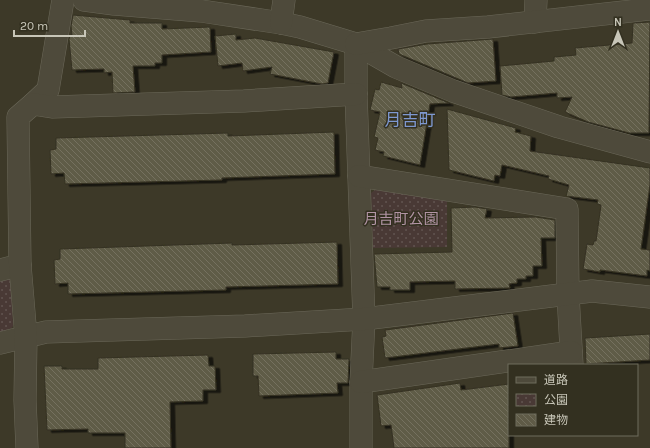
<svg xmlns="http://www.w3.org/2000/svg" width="650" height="448" font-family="Karla,'Noto Sans JP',sans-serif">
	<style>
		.park { fill: url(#park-dots) }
		.building { fill: url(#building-back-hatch); stroke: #353122; filter: url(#shadow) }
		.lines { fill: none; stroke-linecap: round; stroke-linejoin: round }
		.minor-casing { stroke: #6b6859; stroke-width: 23 }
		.minor { stroke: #4e4a3b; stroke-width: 22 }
		.labels { text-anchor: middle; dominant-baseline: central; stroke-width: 3; stroke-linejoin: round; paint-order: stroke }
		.park-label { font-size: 15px; fill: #b194a4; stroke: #333020 }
		.quarter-label { font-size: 17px; fill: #7e98d0; stroke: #333020 }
	</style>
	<defs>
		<pattern id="park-dots" width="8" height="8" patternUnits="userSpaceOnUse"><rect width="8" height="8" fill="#493935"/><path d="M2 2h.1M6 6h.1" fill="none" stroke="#625450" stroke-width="1.8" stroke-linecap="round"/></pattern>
		<pattern id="building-back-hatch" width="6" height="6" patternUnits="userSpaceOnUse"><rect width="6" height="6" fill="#5f5b47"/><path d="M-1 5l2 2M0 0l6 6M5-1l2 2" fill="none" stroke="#74715f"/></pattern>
		<filter id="shadow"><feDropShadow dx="4.5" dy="2.5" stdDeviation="0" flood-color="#0009"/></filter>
	</defs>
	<rect width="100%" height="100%" fill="#3d3928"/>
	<g class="park">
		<polygon points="379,187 447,198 447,247 373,248 371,193"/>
		<polygon points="3,276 11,280 13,326 10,330 0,333 0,277"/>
	</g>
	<g class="building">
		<polygon points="73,15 130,20 130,23 162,23 162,29 210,27 211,52 162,55 162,63 155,63 155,66 133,66 135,92 113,93 112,72 104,73 104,69 72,70 69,39 70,36 72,36 71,26"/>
		<polygon points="650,22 649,133 629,133 588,122 565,112 572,97 557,98 557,93 511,97 502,95 500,66 554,61 554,57 576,55 575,48 632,43 633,23"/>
		<polygon points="236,34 236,40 255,38 334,52 328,83 322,84 270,74 272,67 243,71 242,63 218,66 215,36"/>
		<polygon points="493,39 496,81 468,83 399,54 398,49 427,44"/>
		<polygon points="381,82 402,88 401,83 449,103 430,104 420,165 383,156 384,152 375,150 378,138 374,137 380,112 370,110 375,89 379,90"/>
		<polygon points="447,109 516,128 515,132 531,136 530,151 650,168 650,185 641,249 650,250 650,271 647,270 647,276 600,270 600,272 583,269 587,244 593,245 594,241 596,241 601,205 597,204 598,200 566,196 569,185 548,179 549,176 502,165 500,176 495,175 494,181 449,170"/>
		<polygon points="334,132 335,174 222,178 222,180 65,184 64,173 51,174 50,150 56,149 56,138 228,133 228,136"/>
		<polygon points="475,207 487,209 485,218 536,217 555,220 555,238 541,238 542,266 533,266 533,276 526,276 526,279 517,279 517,283 509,284 510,288 455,289 455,281 410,282 410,290 390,290 390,287 377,287 374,254 452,252 451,208"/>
		<polygon points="337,242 338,284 226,287 226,290 68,294 68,283 55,284 54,260 60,259 60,249 232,243 232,245"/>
		<polygon points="513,313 518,346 499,348 499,344 385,358 382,337 386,336 385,330"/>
		<polygon points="650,334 650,360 586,364 585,338"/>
		<polygon points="336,352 336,359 349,359 348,383 337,383 338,393 259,396 258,376 253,376 253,354"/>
		<polygon points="208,355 209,366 215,366 216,390 203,390 203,401 170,402 171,448 125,448 125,433 88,433 88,429 47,430 44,366 62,366 62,369 98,369 98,358"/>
		<polygon points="460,383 461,390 509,384 509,448 394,448 391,425 381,426 377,395"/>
	</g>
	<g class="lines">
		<defs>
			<g id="minor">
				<polyline points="84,0 114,4 201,11 281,23 300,27 356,44 396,67 453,91 559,127 650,152"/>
				<polyline points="535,22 536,0"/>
				<polyline points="281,23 284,0"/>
				<polyline points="356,44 356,94 364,319 361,382 361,448"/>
				<polyline points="356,44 391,38 426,31 488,27 650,9"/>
				<polyline points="33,104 48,90 63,0"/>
				<polyline points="359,176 567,209 568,295 572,365"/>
				<polyline points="0,270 20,265"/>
				<polyline points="0,343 46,332 245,326 364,319 592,291 650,297"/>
				<polyline points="361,382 571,352"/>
				<polyline points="27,448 25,400 26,337 20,265 18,117 33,104 52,107 244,101 356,94"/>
			</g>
		</defs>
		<use href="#minor" class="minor-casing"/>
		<use href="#minor" class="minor"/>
	</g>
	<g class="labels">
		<g class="park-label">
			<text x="401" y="219">月吉町公園</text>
		</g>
		<g class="quarter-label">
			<text x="410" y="120">月吉町</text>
		</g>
	</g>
	<rect x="508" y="364" width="130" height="72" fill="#333020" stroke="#6f6c5d"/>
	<rect x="516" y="377" width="20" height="6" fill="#4e4a3b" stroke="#6f6c5d"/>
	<text x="544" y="384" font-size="12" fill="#c8c6b8">道路</text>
	<rect x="516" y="394" width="20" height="12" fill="url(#park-dots)" stroke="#6f6c5d"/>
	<text x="544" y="404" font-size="12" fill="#c8c6b8">公園</text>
	<rect x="516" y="414" width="20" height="12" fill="url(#building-back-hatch)" stroke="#6f6c5d"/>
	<text x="544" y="424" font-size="12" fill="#c8c6b8">建物</text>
	<g transform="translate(618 32)" stroke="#333020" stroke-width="3" paint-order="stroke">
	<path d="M0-3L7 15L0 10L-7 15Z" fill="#c8c6b8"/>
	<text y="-6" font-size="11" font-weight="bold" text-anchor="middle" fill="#c8c6b8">N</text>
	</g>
	<path d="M14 30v6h71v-6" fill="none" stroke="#c8c6b8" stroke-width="2"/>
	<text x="20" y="30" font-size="12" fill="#c8c6b8" stroke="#333020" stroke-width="3" paint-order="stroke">20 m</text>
</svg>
